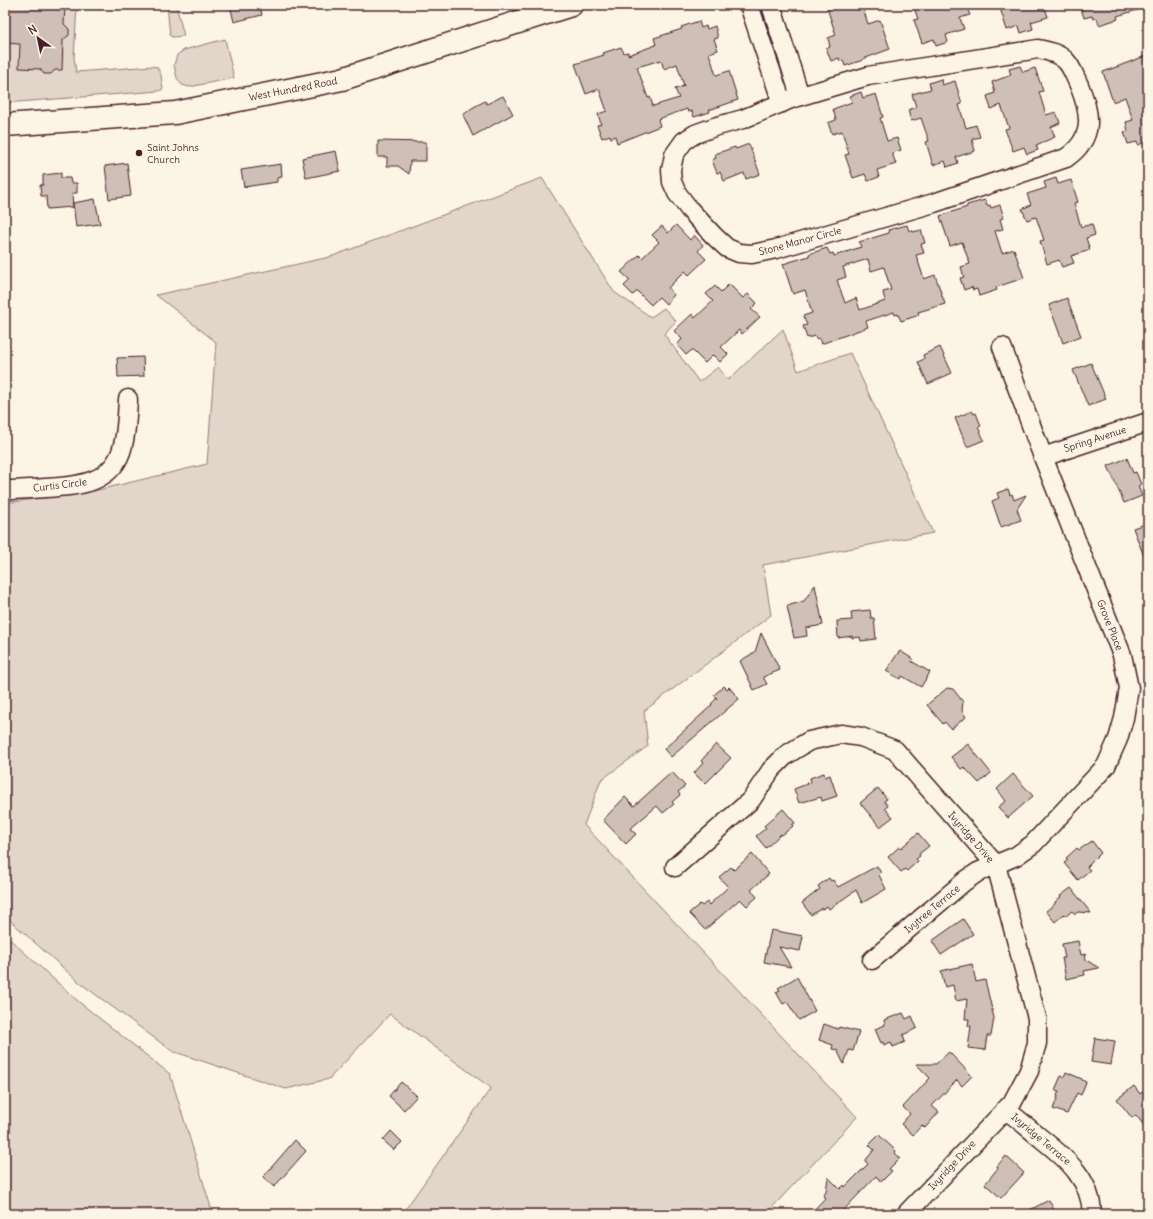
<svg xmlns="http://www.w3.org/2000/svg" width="1153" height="1219" font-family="Delius,sans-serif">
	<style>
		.green { fill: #e2d5ca; stroke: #967a7a }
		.building { fill: #cfc0b7; stroke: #4a1f2b; fill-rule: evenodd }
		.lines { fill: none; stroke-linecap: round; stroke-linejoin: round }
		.street-casing { stroke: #4a1f2b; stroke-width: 21 }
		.primary-casing { stroke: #4a1f2b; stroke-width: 25 }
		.street { stroke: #fcf5e5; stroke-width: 18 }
		.primary { stroke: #fcf5e5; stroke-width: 22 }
		.poi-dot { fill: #4a1f2b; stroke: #fcf5e5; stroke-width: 1.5 }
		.labels { text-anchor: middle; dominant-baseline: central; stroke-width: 4; stroke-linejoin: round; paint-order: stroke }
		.street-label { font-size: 10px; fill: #4a1f2b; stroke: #fcf5e5 }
		.poi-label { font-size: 10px; fill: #4a1f2b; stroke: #fcf5e5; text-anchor: start }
	</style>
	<rect width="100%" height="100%" fill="#fcf5e5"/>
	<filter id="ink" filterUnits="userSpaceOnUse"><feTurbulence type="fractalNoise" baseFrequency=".025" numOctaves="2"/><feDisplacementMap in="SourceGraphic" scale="8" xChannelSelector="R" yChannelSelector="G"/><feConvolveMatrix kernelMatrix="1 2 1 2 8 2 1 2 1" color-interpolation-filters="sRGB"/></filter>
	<g filter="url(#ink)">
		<g class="green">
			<polygon points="5,5 77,5 74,58 76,72 152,66 157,67 161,75 163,89 159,91 5,103"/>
			<polygon points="167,5 176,5 184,36 173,37 170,36"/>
			<polygon points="225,39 234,78 189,87 182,85 177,78 174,65 177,55 184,50"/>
			<polygon points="542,178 614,292 651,317 664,308 676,321 664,334 699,382 718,367 728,380 783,329 798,371 850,353 933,533 763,565 771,615 644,711 648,746 601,780 584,825 857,1117 766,1214 402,1214 491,1088 390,1014 329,1079 286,1089 172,1051 80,983 5,916 5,503 94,491 207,464 216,342 156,295 330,257"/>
			<polygon points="5,935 79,1002 170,1074 213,1214 5,1214"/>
		</g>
		<g class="building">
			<polygon points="5,5 65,5 64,24 69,29 69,35 63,40 62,70 55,70 51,74 44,74 40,69 19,68 20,44 5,43"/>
			<polygon points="230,5 260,5 262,15 234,22"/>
			<polygon points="826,5 862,5 868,24 880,20 890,49 863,59 863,60 845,66 843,60 840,61 839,58 831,61 826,48 830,47 828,38 836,35"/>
			<polygon points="913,5 966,5 970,15 960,18 964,29 946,35 948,42 936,46 934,39 922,43 914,20 918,19"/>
			<polygon points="999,5 1044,5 1048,17 1031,22 1033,29 1021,33 1019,26 1007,30"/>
			<polygon points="1080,5 1144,5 1144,8 1117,16 1118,19 1099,25 1097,18 1093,19 1092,16 1084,18"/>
			<path d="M699 21 701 28 706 26 707 29 715 26 718 38 714 39 718 50 709 53 716 75 729 71 738 100 709 110 710 112 694 117 692 111 688 112 687 109 658 119 660 126 617 143 615 136 611 138 610 135 602 138 597 125 601 124 598 114 607 111 599 89 586 94 575 64 604 55 603 53 621 47 624 53 628 52V55L656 45 654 38 682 29 681 27ZM661 60 664 69 677 64 684 86 675 89 679 98 653 106 650 97 648 98 637 67Z"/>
			<polygon points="1148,55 1148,141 1138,145 1137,142 1128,144 1124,132 1128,131 1126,122 1133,120 1125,97 1113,102 1103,72"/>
			<polygon points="1020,66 1023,72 1035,68 1043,91 1039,92 1046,115 1056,112 1060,123 1051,127 1055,137 1036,145 1038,150 1027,154 1024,147 1013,151 1005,129 1009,128 1001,105 991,109 987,96 995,93 992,82 1011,75 1009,69"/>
			<polygon points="941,79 942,85 955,81 962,104 959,105 966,128 976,125 980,137 972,139 975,151 956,157 958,163 947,167 945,161 933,165 926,142 929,141 921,118 911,121 908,110 916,107 912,94 931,89 929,83"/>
			<polygon points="861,92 863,98 876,94 883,117 880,118 887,141 897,138 901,150 892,153 896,164 877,170 879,177 868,181 865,174 853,178 845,155 849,154 842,131 832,134 828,123 836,120 833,109 852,102 850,96"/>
			<polygon points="503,96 513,114 473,136 463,115 472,108 485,101 487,104"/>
			<polygon points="378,141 426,142 426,161 410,161 409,174 398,166 387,166 387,157 378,157"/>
			<polygon points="749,144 760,174 746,179 744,173 724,181 720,172 717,173 712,160 716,158 715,154 735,147 736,149"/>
			<polygon points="336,151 340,171 306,178 302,158"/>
			<polygon points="127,163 131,196 109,199 105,166"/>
			<polygon points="281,164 282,177 277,178 277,182 244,187 241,170"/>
			<polygon points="61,173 61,178 70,178 71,183 77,183 77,193 72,193 73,207 47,209 46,196 41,196 40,185 43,185 43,175"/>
			<polygon points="1056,178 1058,184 1071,180 1078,202 1074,203 1081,227 1092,224 1095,235 1086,238 1090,250 1071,256 1074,263 1062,267 1059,260 1047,264 1040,241 1044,240 1036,217 1027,220 1022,209 1031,205 1027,194 1046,188 1044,182"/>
			<polygon points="95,199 100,224 76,227 73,203"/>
			<polygon points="985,200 987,206 990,205 991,208 1000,205 1004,218 1000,219 1003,229 995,231 1002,253 1014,249 1024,278 996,287 997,290 979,296 977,289 973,290 972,287 964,290 960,278 964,277 961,267 970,264 962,242 950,246 940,216 967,207 967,205"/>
			<polygon points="676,225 690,240 694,235 703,245 698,251 706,259 689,275 685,271 668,288 674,295 666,304 659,297 651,305 637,291 633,295 624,286 630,280 621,272 639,255 642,258 659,242 652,235 662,226 668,233"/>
			<path d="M907 225 909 231 912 230 913 232 921 230 925 243 921 244 924 253 916 255 924 279 935 275 945 304 918 312 919 315 901 321 898 314 895 315 894 312 866 321 868 327 821 344 819 338 816 339 815 336 807 338 803 326 807 325 803 316 812 313 805 290 793 294 783 264 809 256V254L827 248 830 254 833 253 834 256 861 247 859 242 889 233 888 230ZM868 259 871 271 884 267 891 290 883 292 885 301 860 310 856 298 845 303 837 280 846 277 843 267Z"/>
			<polygon points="729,284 743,298 748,294 757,303 751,309 760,317 742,334 739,330 721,347 728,354 720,362 713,355 705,363 692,350 686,355 677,345 682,339 674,331 692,314 695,318 713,301 706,294 715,286 721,292"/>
			<polygon points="1067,298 1081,336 1063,343 1049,305"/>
			<polygon points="940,347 952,373 928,384 918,362 924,359 923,355"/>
			<polygon points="143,357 144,376 118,377 117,358"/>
			<polygon points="1091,363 1106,399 1088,406 1073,370"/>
			<polygon points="972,411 974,414 976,413 981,426 978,427 984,440 967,447 955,418"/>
			<polygon points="1127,458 1133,473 1136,472 1141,484 1138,486 1142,496 1124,503 1108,466"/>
			<polygon points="1008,489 1010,495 1012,494 1014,500 1026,495 1017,509 1021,520 1001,527 992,501 999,498 997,493"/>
			<polygon points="1148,523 1148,564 1147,564 1133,528"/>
			<polygon points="815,585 823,625 806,628 807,636 794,638 787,606 804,601"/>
			<polygon points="870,610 871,618 874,618 876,639 861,641 860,637 852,638 852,636 838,638 837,621 852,620 851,612"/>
			<polygon points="761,633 780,670 763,677 767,684 754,690 740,661 755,652"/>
			<polygon points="900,651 913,659 911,661 930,672 921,687 902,676 900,679 886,671 898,653"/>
			<polygon points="724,686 727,689 729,687 739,699 671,757 664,749 712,705 711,704 717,698 714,695"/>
			<polygon points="947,688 953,689 963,702 962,711 966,717 951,729 945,722 943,724 927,705"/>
			<polygon points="716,744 731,758 705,784 694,773 703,763 701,761"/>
			<polygon points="968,744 991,773 979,783 964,767 961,769 951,757"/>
			<polygon points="672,772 685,786 678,792 680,795 672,802 674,804 663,813 657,806 630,829 636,834 626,844 603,820 625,797 634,806"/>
			<polygon points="824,773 825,777 830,775 837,796 822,801 821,797 799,803 794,789 807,784 806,783 811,782 810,778"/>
			<polygon points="1013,774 1033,796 1008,818 998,807 1006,801 997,789"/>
			<polygon points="878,788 887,799 884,801 888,806 885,808 893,817 880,827 860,803"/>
			<polygon points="783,809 795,823 792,825 793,826 782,835 781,834 766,848 756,836 766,828 764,826"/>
			<polygon points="918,833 929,846 919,854 920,856 916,859 918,861 907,871 905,869 901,872 888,857 899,847 901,848"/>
			<polygon points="1092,841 1101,853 1087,867 1090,870 1078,880 1064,863 1068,860 1066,858 1077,848 1079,850"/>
			<polygon points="752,854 769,874 751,890 757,897 747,906 740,899 705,930 689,913 700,904 702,906 707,902 709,905 728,887 719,877 731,867 734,870"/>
			<polygon points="877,866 881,873 879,875 886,889 862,903 856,890 829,909 827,906 823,909 822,908 811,915 802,903 820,889 818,886 829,878 831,881 833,880 838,887"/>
			<polygon points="1071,888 1091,913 1078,912 1075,914 1072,911 1066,916 1064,914 1055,922 1046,911 1055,904 1055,902 1061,897 1060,896"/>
			<polygon points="963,919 973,934 941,955 932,941"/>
			<polygon points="771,930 803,936 800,951 779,947 791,967 764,962"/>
			<polygon points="1078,941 1081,955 1085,954 1086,960 1099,968 1084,971 1085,975 1066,979 1062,958 1065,958 1062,944"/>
			<polygon points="972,964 976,982 985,980 994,1018 991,1036 987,1036 985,1050 968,1048 971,1026 968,1026 969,1019 965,1019 967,999 956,1001 953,985 945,987 941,971"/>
			<polygon points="797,977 815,1011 799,1020 787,1002 783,1004 776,992 780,990 778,988"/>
			<polygon points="903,1013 906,1019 912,1016 917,1028 903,1035 905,1042 893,1047 891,1042 884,1045 883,1042 881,1043 875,1029 885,1025 884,1020"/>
			<polygon points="824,1024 838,1029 839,1027 859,1032 853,1051 849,1050 844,1064 837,1050 832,1049 833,1045 819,1040"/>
			<polygon points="1095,1038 1115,1041 1111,1065 1091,1062"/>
			<polygon points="949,1052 972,1076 962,1086 957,1080 932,1106 939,1112 925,1128 922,1125 913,1135 901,1124 910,1114 903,1107 930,1078 916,1064 936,1064"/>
			<polygon points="1066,1072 1082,1079 1082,1080 1086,1082 1081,1095 1077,1093 1067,1114 1053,1109 1058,1096 1057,1096 1059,1091 1055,1090 1061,1076 1064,1077"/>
			<polygon points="401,1082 417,1096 404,1110 389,1096"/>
			<polygon points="1134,1086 1140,1094 1142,1092 1148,1099 1148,1131 1136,1115 1132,1118 1117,1099"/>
			<polygon points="391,1131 402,1142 394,1150 383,1140"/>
			<polygon points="879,1135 896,1151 895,1153 900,1158 889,1169 892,1171 881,1182 876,1176 840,1214 810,1214 825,1198 823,1196 826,1192 828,1177 840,1189 844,1185 845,1187 868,1164 865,1161 874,1150 869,1145"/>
			<polygon points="295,1140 306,1151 274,1187 263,1177"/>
			<polygon points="1006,1156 1024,1173 1001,1198 985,1184 998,1168 997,1166"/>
			<polygon points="1049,1200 1056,1214 1022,1214"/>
		</g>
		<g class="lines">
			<defs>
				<g id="street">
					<polyline points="749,5 782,103"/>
					<polyline points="771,5 800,96"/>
					<path d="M1038 49C1047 51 1059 53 1066 61 1072 67 1075 77 1079 85 1091 114 1095 138 1066 158L934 203 776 249 752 254 739 253 727 248 714 236 689 209 677 193 672 182 671 170 674 155 684 141 695 134 714 127 743 119 791 99 868 76Z"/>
					<polyline points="1043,457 1148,422"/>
					<path d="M5 490C18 490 31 489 45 488 78 486 114 484 123 445 127 430 127 414 128 399"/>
					<polyline points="675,867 751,800 771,770 786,755 809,741 841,734 861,737 895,750 996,865 1037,1018 1037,1043 1029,1071 1012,1103 906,1214"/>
					<polyline points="872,960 965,881 978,872 1016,856 1033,844 1106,766 1118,739 1124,718 1129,688 1122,655 1043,457 1002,347"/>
					<path d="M1005 1109C1018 1119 1031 1130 1043 1140 1068 1160 1091 1180 1092 1214"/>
				</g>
				<polyline id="primary" points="5,125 175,113 342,79 571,5"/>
			</defs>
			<use href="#street" class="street-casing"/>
			<use href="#primary" class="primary-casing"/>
			<use href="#street" class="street"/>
			<use href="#primary" class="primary"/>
		</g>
	</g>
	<circle class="poi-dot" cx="139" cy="153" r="4"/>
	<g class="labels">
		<g class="street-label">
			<text transform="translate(293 89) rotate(-11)">West Hundred Road</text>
			<text transform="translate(800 241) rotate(-15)">Stone Manor Circle</text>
			<text transform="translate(1095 439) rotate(-18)">Spring Avenue</text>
			<text transform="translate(60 485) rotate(-7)">Curtis Circle</text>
			<text transform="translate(1110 625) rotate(68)">Grove Place</text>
			<text transform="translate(971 837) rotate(49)">Ivyridge Drive</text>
			<text transform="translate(932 909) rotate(-40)">Ivytree Terrace</text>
			<text transform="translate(1041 1139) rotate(40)">Ivyridge Terrace</text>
			<text transform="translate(952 1165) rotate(-47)">Ivyridge Drive</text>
		</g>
		<g class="poi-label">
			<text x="147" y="147">Saint Johns<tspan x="147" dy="12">Church</tspan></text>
		</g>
	</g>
	<rect width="1153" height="1219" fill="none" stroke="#fcf5e5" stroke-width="20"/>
	<rect x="10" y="10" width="1133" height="1199" fill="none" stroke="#4a1f2b" stroke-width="1.5" filter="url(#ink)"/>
	<g transform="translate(38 38) rotate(327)" stroke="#fcf5e5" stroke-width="3" paint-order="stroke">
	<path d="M0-3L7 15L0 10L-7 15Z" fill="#4a1f2b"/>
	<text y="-6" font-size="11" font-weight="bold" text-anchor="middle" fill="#4a1f2b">N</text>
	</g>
</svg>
